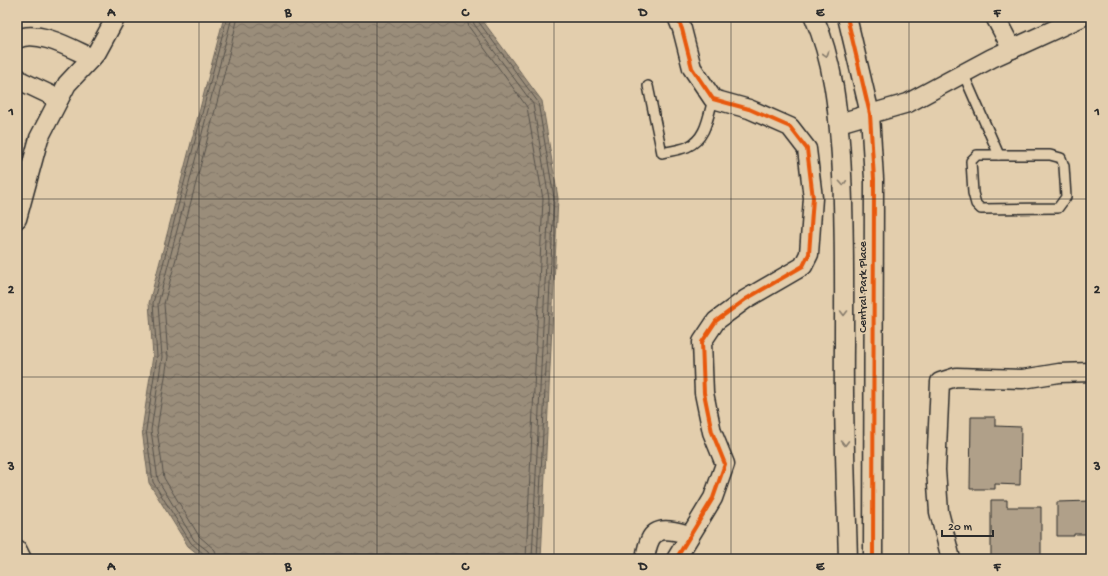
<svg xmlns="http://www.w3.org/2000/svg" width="1108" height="576" font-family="'Gochi Hand',sans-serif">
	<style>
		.water { fill: url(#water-waves); stroke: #6e665a }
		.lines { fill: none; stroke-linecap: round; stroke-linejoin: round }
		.shore { stroke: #57524b; stroke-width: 1 }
		.building { fill: #b0a089; stroke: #2b2b2b }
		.lane-casing { stroke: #2b2b2b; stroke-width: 12 }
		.street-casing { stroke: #2b2b2b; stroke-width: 21 }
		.lane { stroke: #e3cead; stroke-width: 9 }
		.street { stroke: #e3cead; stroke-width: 18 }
		.cycleway-casing { stroke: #e3cead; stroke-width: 6 }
		.cycleway { stroke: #e8590c; stroke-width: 4 }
		.oneway { stroke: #877c6c }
		.grid { fill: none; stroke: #2b2b2b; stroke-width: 1; stroke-opacity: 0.55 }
		.labels { text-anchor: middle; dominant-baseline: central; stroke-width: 3.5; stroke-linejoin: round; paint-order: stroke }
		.street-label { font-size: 12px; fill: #2b2b2b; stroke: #e3cead }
		.neatline { fill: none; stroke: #2b2b2b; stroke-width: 1.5 }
		.grid-label { font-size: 13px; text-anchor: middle; font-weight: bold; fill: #2b2b2b }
	</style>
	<defs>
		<pattern id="water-waves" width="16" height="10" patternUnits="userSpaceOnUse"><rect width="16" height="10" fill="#9a8d7a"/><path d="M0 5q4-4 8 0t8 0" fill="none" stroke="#7e7364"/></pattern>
	</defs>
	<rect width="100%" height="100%" fill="#e3cead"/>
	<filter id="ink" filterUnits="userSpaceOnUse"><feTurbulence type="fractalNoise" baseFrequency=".025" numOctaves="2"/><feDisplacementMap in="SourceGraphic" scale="8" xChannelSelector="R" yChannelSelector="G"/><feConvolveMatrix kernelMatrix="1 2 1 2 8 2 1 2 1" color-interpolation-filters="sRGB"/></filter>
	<g filter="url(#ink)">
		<polygon class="water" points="224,17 480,17 542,101 558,198 541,559 204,559 188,546 149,483 142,430 153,356 149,303"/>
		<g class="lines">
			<g class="shore">
				<polyline points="466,17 469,27 527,107 543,199 526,559"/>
				<polyline points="472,17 474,24 533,104 549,199 532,559"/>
				<polyline points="477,17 478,21 538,102 554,198 537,559"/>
				<polyline points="206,559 205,555 191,543 153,482 146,430 157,356 153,303 227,17"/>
				<polyline points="211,559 208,551 194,540 158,480 151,430 162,357 158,304 232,17"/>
				<polyline points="217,559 215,550 199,536 164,478 157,430 168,357 164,304 219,95 238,17"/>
			</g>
		</g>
		<g class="building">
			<polygon points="971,417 995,417 995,426 1021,427 1020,485 995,484 995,489 970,489"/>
			<polygon points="991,500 1007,500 1007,507 1041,507 1041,559 991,559"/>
			<polygon points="1091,501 1091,534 1074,534 1074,536 1057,536 1057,502"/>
		</g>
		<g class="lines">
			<defs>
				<g id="lane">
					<polyline points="963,73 999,155"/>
					<path d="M648 86 662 153C670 151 679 150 687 147 706 139 708 117 713 99"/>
					<polygon points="977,155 1050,155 1061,158 1064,166 1066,197 1058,208 981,209 976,204 973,193 971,161"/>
				</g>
				<g id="street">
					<path d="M814 17C833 60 838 110 841 156 845 219 844 281 844 344 843 416 846 487 848 559"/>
					<polyline points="847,17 870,114 874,179 873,559"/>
					<polyline points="995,17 1012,49"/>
					<path d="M17 39C39 29 72 49 92 58"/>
					<polyline points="17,77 21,81 59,99"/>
					<polyline points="839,123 908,103 992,58 1082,17"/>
					<polyline points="17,219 39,138 67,84 97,52 116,17"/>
					<polyline points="17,549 22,559"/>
					<path d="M645 559C646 553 647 546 650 540 657 524 678 532 690 535"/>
					<polyline points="676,559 713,498 725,464 712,432 704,393 702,342 716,321 746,299 803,266 809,254 813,198 807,149 790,127 749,109 713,99 692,68 682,29 677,17"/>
					<polyline points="951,559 939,512 936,470 940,382 956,377 1023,379 1059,373 1091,372"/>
				</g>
			</defs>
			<use href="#lane" class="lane-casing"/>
			<use href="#street" class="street-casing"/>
			<use href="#lane" class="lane"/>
			<use href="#street" class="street"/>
			<defs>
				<g id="cycleway">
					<polyline points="847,17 870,114 874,179 873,559"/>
					<polyline points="676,559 713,498 725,464 712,432 704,393 702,342 716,321 746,299 803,266 809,254 813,198 807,149 790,127 749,109 713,99 692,68 682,29 677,17"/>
				</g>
			</defs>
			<use href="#cycleway" class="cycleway-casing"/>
			<use href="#cycleway" class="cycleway"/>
		</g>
		<defs><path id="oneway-chevron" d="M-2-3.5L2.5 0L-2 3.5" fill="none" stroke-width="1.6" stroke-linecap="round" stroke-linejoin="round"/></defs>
		<g class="oneway">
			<use href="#oneway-chevron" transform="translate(826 54) rotate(74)"/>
			<use href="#oneway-chevron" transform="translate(843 183) rotate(86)"/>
			<use href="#oneway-chevron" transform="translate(844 313) rotate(90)"/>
			<use href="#oneway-chevron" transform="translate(845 443) rotate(89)"/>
		</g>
	</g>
	<path class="grid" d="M199 17V559M377 17V559M554 17V559M731 17V559M909 17V559M17 199H1091M17 377H1091"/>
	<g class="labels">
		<g class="street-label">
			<text transform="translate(864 287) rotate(-90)">Central Park Place</text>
		</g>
	</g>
	<rect width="1108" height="576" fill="none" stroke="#e3cead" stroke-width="44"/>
	<path d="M942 530v6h51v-6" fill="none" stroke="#2b2b2b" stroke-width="2"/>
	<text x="948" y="530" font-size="12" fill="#2b2b2b" stroke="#e3cead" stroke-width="3" paint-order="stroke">20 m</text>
	<rect x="22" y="22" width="1064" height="532" class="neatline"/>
	<g class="grid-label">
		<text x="111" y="16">A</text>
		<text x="288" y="16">B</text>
		<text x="465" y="16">C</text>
		<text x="643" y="16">D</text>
		<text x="820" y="16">E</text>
		<text x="997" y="16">F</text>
		<text x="11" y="115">1</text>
		<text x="1097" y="115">1</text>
		<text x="11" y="293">2</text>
		<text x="1097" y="293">2</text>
		<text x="11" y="470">3</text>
		<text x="1097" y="470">3</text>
		<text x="111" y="570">A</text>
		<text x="288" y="570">B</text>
		<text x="465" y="570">C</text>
		<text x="643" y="570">D</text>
		<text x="820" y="570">E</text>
		<text x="997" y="570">F</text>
	</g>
</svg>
